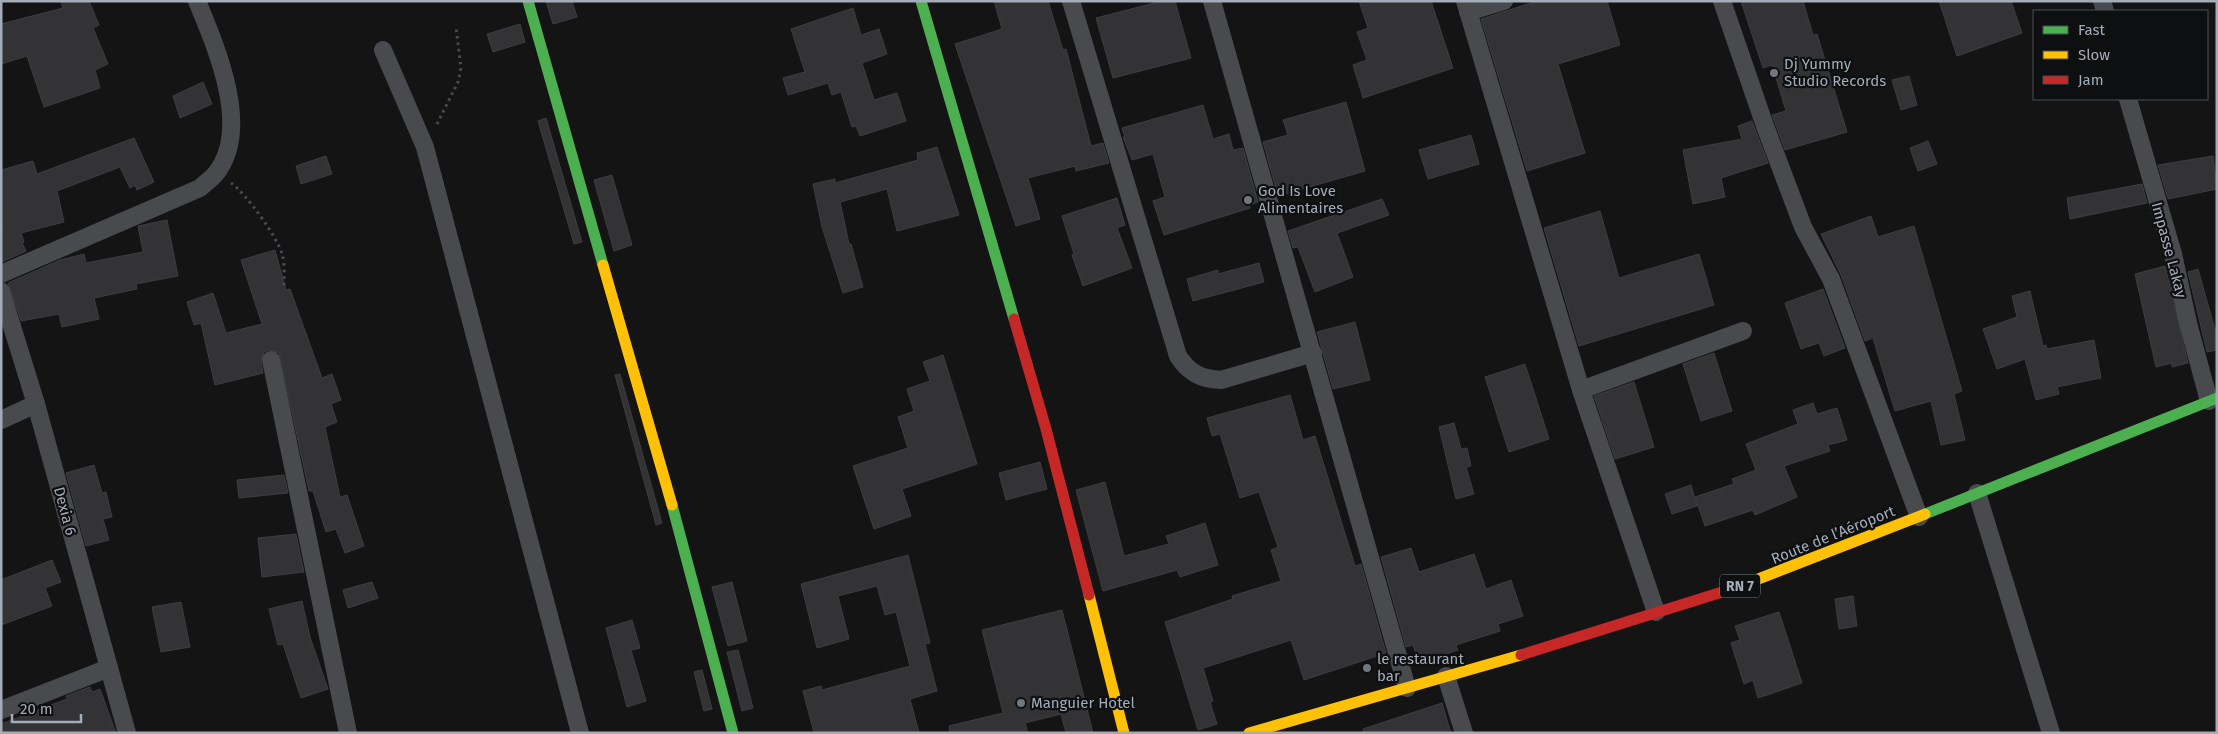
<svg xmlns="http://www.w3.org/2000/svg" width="2218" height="734" font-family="'Fira Sans',sans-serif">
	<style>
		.building { fill: #333336; stroke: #3d3e41 }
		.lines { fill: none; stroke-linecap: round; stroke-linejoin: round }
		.path { stroke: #4a4c4f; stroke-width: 3; stroke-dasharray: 2.5 4; stroke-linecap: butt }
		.street { stroke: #484a4e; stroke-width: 18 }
		.fast { stroke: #4caf50; stroke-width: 11 }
		.slow { stroke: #ffc107; stroke-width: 11 }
		.jam { stroke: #c62828; stroke-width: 11 }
		.poi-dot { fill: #72777e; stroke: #0e0f11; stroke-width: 2 }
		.labels { text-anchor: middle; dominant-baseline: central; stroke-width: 4.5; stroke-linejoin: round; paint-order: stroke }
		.shield { fill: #0e0f11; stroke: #777d85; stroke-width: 1 }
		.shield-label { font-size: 14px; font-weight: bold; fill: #a4acb7 }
		.poi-label { font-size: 15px; fill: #a4acb7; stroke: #0e0f11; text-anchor: start }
		.street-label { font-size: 15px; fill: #a4acb7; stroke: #0e0f11 }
	</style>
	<rect width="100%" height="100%" fill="#141415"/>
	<g class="building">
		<polygon points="61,1 89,1 99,25 93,28 108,64 95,70 100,88 44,107 27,56 1,64 1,24 63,8"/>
		<polygon points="546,1 572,1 577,17 553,24"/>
		<polygon points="994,1 1048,1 1063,50 1066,49 1091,146 1103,143 1109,163 1076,171 1075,166 1028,178 1040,219 1016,226 955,44 1002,29"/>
		<polygon points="1162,1 1175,1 1191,58 1113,78 1096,18"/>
		<polygon points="1359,1 1431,1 1453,68 1363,98 1353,65 1367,60 1357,32 1368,28"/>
		<polygon points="1537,1 1607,1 1620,45 1558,64 1585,153 1527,171 1481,19"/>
		<polygon points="1741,1 1803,1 1813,35 1817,34 1847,132 1785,150 1772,115 1786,111 1772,65 1763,68"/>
		<polygon points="1939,1 2011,1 2022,33 1957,56"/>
		<polygon points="853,8 861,35 879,29 887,54 862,63 874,100 897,93 906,121 860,136 856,126 852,127 841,92 832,95 828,83 788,95 783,78 805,72 791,29"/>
		<polygon points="520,24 525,42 493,52 487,34"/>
		<polygon points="1909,76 1917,105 1901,110 1892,80"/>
		<polygon points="203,82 212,104 180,118 173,96"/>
		<polygon points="1346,102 1365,171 1278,196 1263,142 1288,135 1283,120"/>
		<polygon points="1203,105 1213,139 1229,134 1233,150 1243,148 1258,202 1249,205 1250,208 1164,235 1153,201 1165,197 1153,154 1132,160 1123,137 1125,137 1122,128"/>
		<polygon points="546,118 582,242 574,244 538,121"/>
		<polygon points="1752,121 1768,163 1721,178 1725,197 1693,204 1683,150 1742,139 1738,126"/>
		<polygon points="1471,135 1479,164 1428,179 1419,150"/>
		<polygon points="134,138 154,182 137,190 135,185 130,188 120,167 57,191 64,222 21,233 24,242 22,243 26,251 2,262 1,170 33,161 37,174"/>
		<polygon points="1928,141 1937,164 1918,171 1910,148"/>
		<polygon points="937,147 959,215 897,231 887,189 840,202 849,244 851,244 863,287 843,293 822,227 813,184 835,179 835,183 918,160 917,153"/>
		<polygon points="326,156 332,174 301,184 296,166"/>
		<polygon points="2213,156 2217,189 2168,199 2158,165"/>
		<polygon points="612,175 632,245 614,251 594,180"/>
		<polygon points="2142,184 2147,203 2070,219 2067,198"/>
		<polygon points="1117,198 1125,225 1117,228 1132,268 1083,286 1072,255 1074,254 1062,216"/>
		<polygon points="1382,199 1389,215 1337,233 1353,277 1315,292 1298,247 1293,248 1288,231"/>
		<polygon points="1600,211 1619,278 1699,254 1714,305 1579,346 1544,228"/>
		<polygon points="1871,216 1878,237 1914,226 1962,391 1954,394 1965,440 1941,445 1931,401 1895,411 1873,338 1865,341 1841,275 1821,234"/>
		<polygon points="167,220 178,276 136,284 137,289 94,298 99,319 62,327 59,314 21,321 8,283 60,260 84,254 86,263 143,252 138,226"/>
		<polygon points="275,250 286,290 290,289 322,378 332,374 341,400 331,404 337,422 325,427 340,497 347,495 364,546 345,553 336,529 326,532 313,491 309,491 279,353 269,350 264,352 261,362 263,373 215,385 201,323 194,325 187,302 213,293 226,333 262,324 241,260"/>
		<polygon points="1259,263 1264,282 1193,301 1187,279 1218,270 1218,274"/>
		<polygon points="2165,266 2188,363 2172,367 2172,363 2156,367 2135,274"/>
		<polygon points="2198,269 2217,337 2217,350 2207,352 2188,272"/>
		<polygon points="1823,289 1845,348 1824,356 1819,343 1801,349 1785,303"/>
		<polygon points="2030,291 2043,346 2046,345 2047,349 2094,340 2101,378 2057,387 2059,394 2036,400 2025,359 1997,369 1983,329 2017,317 2012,296"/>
		<polygon points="1355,322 1370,380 1333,389 1317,332"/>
		<polygon points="1714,353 1732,411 1701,421 1683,364"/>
		<polygon points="943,355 977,464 902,489 911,516 874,529 853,466 908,448 898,417 914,411 907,389 930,381 923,362"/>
		<polygon points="1525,364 1549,439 1509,452 1485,377"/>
		<polygon points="620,374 662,523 656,525 615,375"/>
		<polygon points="1634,382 1654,447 1615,459 1594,396"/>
		<polygon points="1290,395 1303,440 1315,436 1355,566 1361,564 1386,653 1304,680 1291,640 1203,668 1213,701 1210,702 1217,724 1198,730 1165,622 1233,599 1232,596 1281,581 1271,550 1278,547 1259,492 1240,498 1220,434 1212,436 1207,418"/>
		<polygon points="1813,403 1817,414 1837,408 1847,440 1828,445 1830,451 1784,466 1797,497 1755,515 1753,510 1705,526 1695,497 1734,484 1732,479 1756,470 1746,444 1798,424 1793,410"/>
		<polygon points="1454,423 1461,449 1467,448 1471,466 1466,467 1474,494 1456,499 1439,427"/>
		<polygon points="1040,462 1047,489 1006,500 999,473"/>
		<polygon points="94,465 102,493 106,492 112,517 103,519 109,540 86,546 66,473"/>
		<polygon points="284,475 288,493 239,498 237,480"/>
		<polygon points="1105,482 1124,556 1169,544 1166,536 1205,523 1218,565 1180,577 1177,570 1103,591 1076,490"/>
		<polygon points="1691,485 1697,506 1672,514 1665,494"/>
		<polygon points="296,534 304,572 262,577 258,538"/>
		<polygon points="1411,548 1419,572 1474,554 1486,589 1511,580 1523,616 1498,624 1500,631 1456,645 1458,650 1419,663 1413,645 1406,647 1381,557"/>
		<polygon points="908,555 930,643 925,644 937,691 910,699 919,733 814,733 803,691 821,686 822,690 910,666 896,612 885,615 877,586 838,596 849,639 817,648 801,584"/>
		<polygon points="52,560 61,582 45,588 52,606 1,625 1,580"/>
		<polygon points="372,582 378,598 348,608 343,590"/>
		<polygon points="732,582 747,641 728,646 712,587"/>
		<polygon points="1853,596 1857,626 1839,629 1835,599"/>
		<polygon points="302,601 310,637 328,689 301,698 283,644 278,645 269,609"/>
		<polygon points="181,602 190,647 161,652 152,607"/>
		<polygon points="1062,610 1093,733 1066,733 1061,714 1025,723 1028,733 950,733 949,726 1003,713 982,630"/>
		<polygon points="1779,612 1802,683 1758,698 1753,680 1744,684 1731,643 1740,640 1735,626"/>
		<polygon points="632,620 640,648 631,650 646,701 627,707 606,628"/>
		<polygon points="738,650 753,708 742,711 727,652"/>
		<polygon points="702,670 712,709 704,711 694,672"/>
		<polygon points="90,687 92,692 100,689 116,733 1,733 1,724 67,699 66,696"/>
		<polygon points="1442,703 1451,733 1364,733 1363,729"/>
	</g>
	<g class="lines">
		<g class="path">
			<polyline points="437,124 458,82 461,68 456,27"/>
			<path d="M231 183C245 192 278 238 282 254 285 263 284 276 284 286"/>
		</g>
		<g class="street">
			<path d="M1071 1 1178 356C1189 373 1201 379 1221 380L1313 353"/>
			<polyline points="1212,1 1407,688"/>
			<polyline points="1465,1 1581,390 1656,612"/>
			<polyline points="1722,1 1765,126 1803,227 1831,279 1919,517"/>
			<polyline points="2102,1 2105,11"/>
			<polyline points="1468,12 1504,1"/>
			<polyline points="383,50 425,147 580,733"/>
			<polyline points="2128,99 2173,254 2188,323 2209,401"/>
			<path d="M1 274 200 188C205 183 213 178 217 172 251 127 216 47 197 1"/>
			<polyline points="1,291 36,404 127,733"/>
			<polyline points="271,360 348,733"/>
			<polyline points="1581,390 1743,331"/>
			<polyline points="1,420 36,404"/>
			<polyline points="1977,493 2051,733"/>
			<polyline points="1446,676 1464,733"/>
			<polyline points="1,710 109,668"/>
		</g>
		<g class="fast">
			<polyline points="528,1 603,265"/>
			<polyline points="921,1 1014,319"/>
			<polyline points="672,505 733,733"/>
			<polyline points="1925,514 2217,398"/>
		</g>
		<g class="slow">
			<polyline points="603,265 672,505"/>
			<polyline points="1735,588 1925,514"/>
			<polyline points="1089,595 1124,733"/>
			<polyline points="1249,733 1521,655"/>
		</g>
		<g class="jam">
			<polyline points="1014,319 1046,429 1089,595"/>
			<polyline points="1521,655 1735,588"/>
		</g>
	</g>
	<g class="poi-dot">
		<circle cx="1774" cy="73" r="5"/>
		<circle cx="1248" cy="200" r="5"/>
		<circle cx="1367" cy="668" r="5"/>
		<circle cx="1021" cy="703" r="5"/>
	</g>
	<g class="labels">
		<rect class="shield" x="1720" y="574.5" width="40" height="23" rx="4"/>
		<g class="shield-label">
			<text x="1740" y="586">RN 7</text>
		</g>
		<g class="poi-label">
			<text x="1784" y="64">Dj Yummy<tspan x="1784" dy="17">Studio Records</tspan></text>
			<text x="1258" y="191">God Is Love<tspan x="1258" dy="17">Alimentaires</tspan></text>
			<text x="1377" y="659">le restaurant<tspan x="1377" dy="17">bar</tspan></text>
			<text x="1031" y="703">Manguier Hotel</text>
		</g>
		<g class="street-label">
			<text transform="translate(2169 250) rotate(75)">Impasse Lakay</text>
			<text transform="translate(65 511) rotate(75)">Dexia 6</text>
			<text transform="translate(1833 535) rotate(-22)">Route de l’Aéroport</text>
		</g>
	</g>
	<rect width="2218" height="734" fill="none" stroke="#a4acb7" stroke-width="5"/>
	<rect x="2033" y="10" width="175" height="90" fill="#0e0f11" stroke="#4a4e53"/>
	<rect x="2043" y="26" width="25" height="8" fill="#4caf50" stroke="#4a4e53"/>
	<text x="2078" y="35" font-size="15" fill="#a4acb7">Fast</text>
	<rect x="2043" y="51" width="25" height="8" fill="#ffc107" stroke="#4a4e53"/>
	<text x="2078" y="60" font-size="15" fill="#a4acb7">Slow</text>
	<rect x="2043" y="76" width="25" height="8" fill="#c62828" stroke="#4a4e53"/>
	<text x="2078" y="85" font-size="15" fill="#a4acb7">Jam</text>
	<path d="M12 714v8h69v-8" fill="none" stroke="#a4acb7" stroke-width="2.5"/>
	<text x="20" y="714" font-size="15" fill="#a4acb7" stroke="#0e0f11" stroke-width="4" paint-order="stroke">20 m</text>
</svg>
